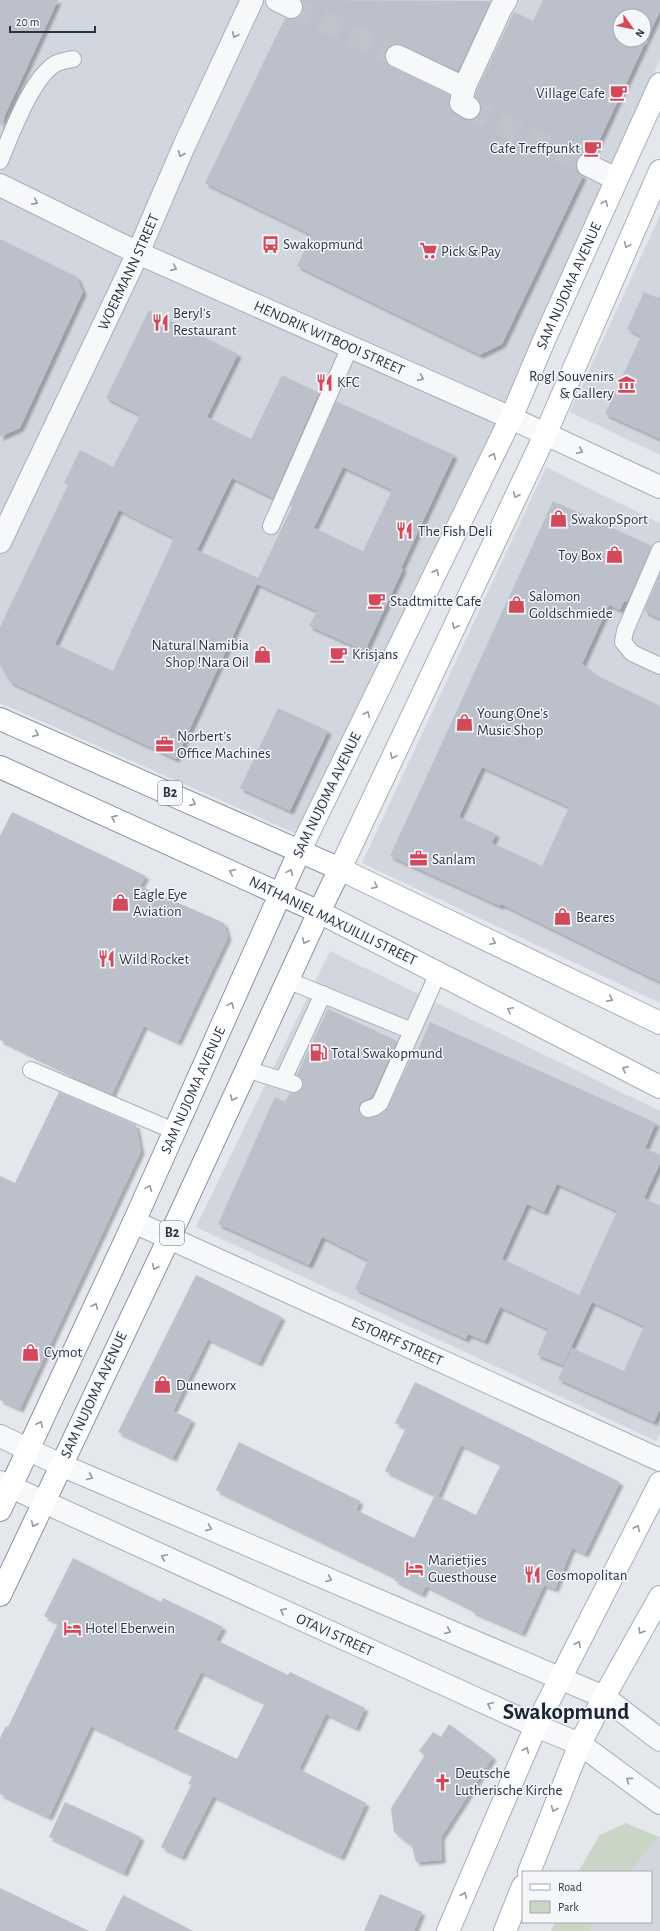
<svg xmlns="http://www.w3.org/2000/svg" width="660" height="1931" font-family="'Alegreya Sans',sans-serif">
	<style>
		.built { fill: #d2d6de; fill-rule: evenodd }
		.green { fill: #c9d6c5 }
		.building { fill: #bbc0ca; fill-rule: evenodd; filter: url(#shadow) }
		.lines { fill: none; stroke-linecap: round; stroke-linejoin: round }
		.street-tunnel { stroke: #bfc3cb; stroke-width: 22; stroke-dasharray: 22 11; stroke-linecap: butt }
		.lane-casing { stroke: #a9aeb7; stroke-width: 18 }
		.street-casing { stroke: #a9aeb7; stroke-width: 24 }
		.secondary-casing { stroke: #a9aeb7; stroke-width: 24 }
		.highway-casing { stroke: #8b94a3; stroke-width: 24 }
		.lane { stroke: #f7f8fa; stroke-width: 16 }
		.street { stroke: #f7f8fa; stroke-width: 22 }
		.secondary { stroke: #fff; stroke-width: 22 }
		.highway { stroke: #fff; stroke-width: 22 }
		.oneway { stroke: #9196a0 }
		.oneway2 { stroke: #959aa2 }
		.labels { text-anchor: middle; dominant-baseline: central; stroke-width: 3; stroke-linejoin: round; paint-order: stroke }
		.shield { fill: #f4f6f9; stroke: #676e7b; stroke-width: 1 }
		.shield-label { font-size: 14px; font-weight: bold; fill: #2b3445 }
		.poi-label { font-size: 15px; fill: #2b3445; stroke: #f4f6f9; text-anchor: start }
		.street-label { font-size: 15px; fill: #2b3445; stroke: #f4f6f9 }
		.town-label { font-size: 23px; font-weight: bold; fill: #1d2536; stroke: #f4f6f9 }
	</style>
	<defs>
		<filter id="shadow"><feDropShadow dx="3.5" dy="3.5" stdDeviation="1" flood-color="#0004"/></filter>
	</defs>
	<rect width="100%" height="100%" fill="#e4e7ec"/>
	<g class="built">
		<path d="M0 0H660V59L496 426 295 833 0 703ZM620 16H644V40H620Z"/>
		<polygon points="660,215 660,455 570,412"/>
		<polygon points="546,467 660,523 660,1003 362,863"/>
		<polygon points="330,951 660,1111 660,1434 656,1441 196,1227"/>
		<polygon points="659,1837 660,1838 660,1931 590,1931 594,1922 651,1922 651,1872 630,1872"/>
	</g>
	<g class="green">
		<polygon points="626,1823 659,1837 630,1872 578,1872 600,1835"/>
		<polygon points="555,1922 594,1922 590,1931 551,1931"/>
	</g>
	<g class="building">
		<polygon points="0,0 58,0 0,126"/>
		<path d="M301 0 491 1 458 71 402 45 396 44 390 46 386 50 385 57 387 63 392 67 450 95V108L454 114 469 120 475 119 480 114 481 108 480 102 475 97 476 92 514 12 533 21 543 0H660V11L593 154 588 153 581 154 577 160 576 165 577 172 583 176 502 344 480 355 297 266 312 235 205 183 285 18 292 19 298 18 302 13 303 7ZM620 16H644V40H620Z"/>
		<polygon points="0,239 77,277 83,292 20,428 0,437"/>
		<polygon points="644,292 658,298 660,295 660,439 605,414 641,336 627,329"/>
		<path d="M149 310 238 354 207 417 251 439 282 375 319 393 273 498 232 478 197 550 258 578 292 507 290 506 336 401 454 455 401 568 403 569 365 651 309 626 317 611 257 584 176 759 10 682 0 665V627L68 485 64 483 80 450 113 467 140 415 106 398ZM343 467 392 490 363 551 314 528ZM119 510 174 538 113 671 55 644Z"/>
		<path d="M553 501 652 546 627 602 624 601 620 610 609 605 582 664 598 676 660 706V982L501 904 500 906 390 856ZM482 767 569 807 542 866 492 843 496 834 459 817Z"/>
		<polygon points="660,574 660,619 644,611"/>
		<polygon points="278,708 328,731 290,811 240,788"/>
		<polygon points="12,812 146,876 140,886 224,923 228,937 178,1042 144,1026 112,1094 68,1075 68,1073 0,1040 0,836"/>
		<path d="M328 1009 397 1041 372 1097 361 1102 359 1106V1112L365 1118 378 1116 388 1107 415 1049 418 1050 430 1022 656 1123 645 1148 660 1155V1163L644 1198 660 1206V1409L654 1422 558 1379 572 1348 624 1371 644 1326 592 1302 563 1365 537 1355 548 1329 500 1307 485 1341 468 1334 466 1339 355 1289 368 1260 322 1237 309 1265 218 1224 275 1097 285 1102 290 1093H296L303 1087V1082L297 1075ZM557 1184 617 1211 579 1295 502 1259 527 1204 544 1212Z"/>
		<polygon points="59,1092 136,1125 141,1151 20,1409 0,1400 0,1176 15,1183"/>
		<polygon points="196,1275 282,1317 259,1363 208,1339 173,1411 192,1420 173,1458 118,1432"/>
		<path d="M415 1382 620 1482 585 1554 572 1548 555 1589 544 1585 522 1633 471 1611 472 1609 426 1586 422 1594 394 1580 395 1577 216 1490 239 1442 360 1501 356 1510 414 1538 435 1495 385 1471 406 1428 395 1423ZM461 1445 501 1464 476 1515 435 1495 438 1496Z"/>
		<path d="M73 1558 161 1602 163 1598 223 1627 216 1640 288 1675 290 1672 365 1708 356 1728 326 1714 299 1769 366 1803 341 1857 213 1796 182 1857 161 1847 191 1785 188 1784 193 1775 91 1726 49 1817 0 1794V1738L6 1726 8 1727 58 1623 44 1616ZM201 1672 265 1703 237 1759 173 1729Z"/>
		<polygon points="449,1724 493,1757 441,1837 442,1860 416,1862 412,1846 394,1832 391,1808 425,1755 419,1751 433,1732 441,1737"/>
		<polygon points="65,1802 141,1837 124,1873 49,1837"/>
		<polygon points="0,1888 89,1931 0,1931"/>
		<polygon points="380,1894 422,1912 414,1931 364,1931"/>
		<polygon points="123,1895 193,1931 105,1931"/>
	</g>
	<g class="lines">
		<g class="street-tunnel">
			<polyline points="291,7 397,56"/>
			<polyline points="469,108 588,165"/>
		</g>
		<defs>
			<g id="lane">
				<path d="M0 161C11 135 31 79 55 64 60 61 68 60 73 59"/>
				<polyline points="271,526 350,347"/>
				<polyline points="660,550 625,631 623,642 632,653 660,666"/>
				<polyline points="287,980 412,1031"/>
				<polyline points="246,1069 294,1084"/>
				<polyline points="31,1070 174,1131"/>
				<polyline points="283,1080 323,994"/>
				<polyline points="368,1109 375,1107 380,1103 438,973"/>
			</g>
			<g id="street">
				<polyline points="277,0 291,7"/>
				<polyline points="397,56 464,88 501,8 506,0"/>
				<polyline points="464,88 461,103 469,108"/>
				<polyline points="588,165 616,179"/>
				<path id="s1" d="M0 185 138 253 511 418 660 487"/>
				<path id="s2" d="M0 542 138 253 184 146 252 0"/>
				<path id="s3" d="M134 1222 660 1460"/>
				<polyline points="0,1436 61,1465 604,1697 660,1740"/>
				<path id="s4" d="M0 1482 536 1726 580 1744 660 1803"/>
			</g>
			<g id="secondary">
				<polyline points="660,171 545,435 340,869 660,1023"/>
				<path id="s5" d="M300 850 511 418 545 338 660 84"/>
				<polyline points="319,912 660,1087"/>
				<polyline points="529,1872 580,1744 604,1697 660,1597"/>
				<polyline points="448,1931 536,1726 660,1483"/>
				<polyline points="505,1931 523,1886"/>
			</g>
			<g id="highway">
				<polyline points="0,719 340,869 319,912 170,1236 0,1595"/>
				<polyline points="0,767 319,912"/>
				<path id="s6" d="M0 1510 134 1222 300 850"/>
			</g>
		</defs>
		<use href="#lane" class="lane-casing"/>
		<use href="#street" class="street-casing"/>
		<use href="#secondary" class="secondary-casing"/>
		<use href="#highway" class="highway-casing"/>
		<use href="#lane" class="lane"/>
		<use href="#street" class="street"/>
		<use href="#secondary" class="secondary"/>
		<use href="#highway" class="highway"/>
	</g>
	<defs><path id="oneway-chevron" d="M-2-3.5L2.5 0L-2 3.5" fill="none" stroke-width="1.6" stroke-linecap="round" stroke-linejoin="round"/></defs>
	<g class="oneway">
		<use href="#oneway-chevron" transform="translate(235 35) rotate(115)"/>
		<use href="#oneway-chevron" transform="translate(181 154) rotate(113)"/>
		<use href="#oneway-chevron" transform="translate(35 202) rotate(26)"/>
		<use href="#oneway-chevron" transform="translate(174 268) rotate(24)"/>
		<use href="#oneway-chevron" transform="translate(421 378) rotate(24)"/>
		<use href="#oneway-chevron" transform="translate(580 451) rotate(25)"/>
		<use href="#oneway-chevron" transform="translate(90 1477) rotate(23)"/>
		<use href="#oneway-chevron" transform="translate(209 1528) rotate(23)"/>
		<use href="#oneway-chevron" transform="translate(164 1557) rotate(-155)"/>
		<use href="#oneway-chevron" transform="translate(329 1579) rotate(23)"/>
		<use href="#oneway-chevron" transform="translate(283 1611) rotate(-155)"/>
		<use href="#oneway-chevron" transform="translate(448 1631) rotate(23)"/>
		<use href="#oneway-chevron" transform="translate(490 1705) rotate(-155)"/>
		<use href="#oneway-chevron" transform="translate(629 1780) rotate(-144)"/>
	</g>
	<g class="oneway2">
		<use href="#oneway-chevron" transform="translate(605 203) rotate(-66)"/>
		<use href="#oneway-chevron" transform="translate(627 245) rotate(114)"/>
		<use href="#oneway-chevron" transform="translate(493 456) rotate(-64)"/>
		<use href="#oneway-chevron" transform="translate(516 495) rotate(115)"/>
		<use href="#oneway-chevron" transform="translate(436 572) rotate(-64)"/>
		<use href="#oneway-chevron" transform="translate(455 626) rotate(115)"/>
		<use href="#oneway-chevron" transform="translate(367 714) rotate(-64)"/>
		<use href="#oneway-chevron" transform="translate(36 734) rotate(24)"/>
		<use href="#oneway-chevron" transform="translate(393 756) rotate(115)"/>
		<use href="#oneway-chevron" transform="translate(193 803) rotate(24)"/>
		<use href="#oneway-chevron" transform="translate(114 818) rotate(-156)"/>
		<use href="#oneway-chevron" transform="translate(232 872) rotate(-156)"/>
		<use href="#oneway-chevron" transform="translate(290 872) rotate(-66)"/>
		<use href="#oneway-chevron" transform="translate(375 886) rotate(26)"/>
		<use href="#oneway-chevron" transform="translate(305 941) rotate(115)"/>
		<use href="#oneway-chevron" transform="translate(493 942) rotate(26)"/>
		<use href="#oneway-chevron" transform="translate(610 999) rotate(26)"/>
		<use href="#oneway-chevron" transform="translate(231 1005) rotate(-66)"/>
		<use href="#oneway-chevron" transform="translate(510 1010) rotate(-153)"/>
		<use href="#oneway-chevron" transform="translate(625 1069) rotate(-153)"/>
		<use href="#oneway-chevron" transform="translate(233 1098) rotate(115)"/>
		<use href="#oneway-chevron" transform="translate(149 1188) rotate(-66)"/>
		<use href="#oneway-chevron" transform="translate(155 1267) rotate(115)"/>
		<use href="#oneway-chevron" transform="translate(95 1306) rotate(-65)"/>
		<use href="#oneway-chevron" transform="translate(40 1424) rotate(-65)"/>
		<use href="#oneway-chevron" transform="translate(34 1524) rotate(115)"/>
		<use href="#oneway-chevron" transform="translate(637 1528) rotate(-63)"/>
		<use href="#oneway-chevron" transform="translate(641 1631) rotate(120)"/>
		<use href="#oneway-chevron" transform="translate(578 1644) rotate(-63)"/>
		<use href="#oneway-chevron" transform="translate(526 1750) rotate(-67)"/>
		<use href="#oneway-chevron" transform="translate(554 1809) rotate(112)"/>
		<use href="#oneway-chevron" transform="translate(464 1895) rotate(-67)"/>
	</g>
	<defs>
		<symbol id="cafe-bare" viewBox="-9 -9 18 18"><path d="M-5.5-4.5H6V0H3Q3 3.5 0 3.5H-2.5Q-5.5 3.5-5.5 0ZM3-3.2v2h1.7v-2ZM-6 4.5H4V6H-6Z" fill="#d1495b" stroke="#f4f6f9" stroke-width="2.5" paint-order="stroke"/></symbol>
		<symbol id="bus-bare" viewBox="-9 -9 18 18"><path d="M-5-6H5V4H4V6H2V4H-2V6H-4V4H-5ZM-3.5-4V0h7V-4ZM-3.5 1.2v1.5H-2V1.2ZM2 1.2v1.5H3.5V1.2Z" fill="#d1495b" stroke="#f4f6f9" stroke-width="2.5" paint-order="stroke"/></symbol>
		<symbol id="supermarket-bare" viewBox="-9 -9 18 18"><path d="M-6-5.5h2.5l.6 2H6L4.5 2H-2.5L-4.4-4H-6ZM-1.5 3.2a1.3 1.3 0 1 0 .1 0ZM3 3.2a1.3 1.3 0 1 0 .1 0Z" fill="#d1495b" stroke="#f4f6f9" stroke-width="2.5" paint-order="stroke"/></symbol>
		<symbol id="restaurant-bare" viewBox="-9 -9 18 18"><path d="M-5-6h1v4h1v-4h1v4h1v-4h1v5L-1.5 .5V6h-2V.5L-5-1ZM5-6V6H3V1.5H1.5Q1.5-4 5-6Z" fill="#d1495b" stroke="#f4f6f9" stroke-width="2.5" paint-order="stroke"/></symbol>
		<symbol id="museum-bare" viewBox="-9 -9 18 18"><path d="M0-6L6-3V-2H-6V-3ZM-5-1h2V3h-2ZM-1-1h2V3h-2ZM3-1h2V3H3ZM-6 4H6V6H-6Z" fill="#d1495b" stroke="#f4f6f9" stroke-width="2.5" paint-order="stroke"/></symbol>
		<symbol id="shop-bare" viewBox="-9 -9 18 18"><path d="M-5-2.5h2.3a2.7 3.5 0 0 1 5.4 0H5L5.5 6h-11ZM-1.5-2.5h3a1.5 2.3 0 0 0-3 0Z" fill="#d1495b" stroke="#f4f6f9" stroke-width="2.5" paint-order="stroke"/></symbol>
		<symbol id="office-bare" viewBox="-9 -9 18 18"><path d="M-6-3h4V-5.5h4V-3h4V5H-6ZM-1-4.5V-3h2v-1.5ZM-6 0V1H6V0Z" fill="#d1495b" stroke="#f4f6f9" stroke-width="2.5" paint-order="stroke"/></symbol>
		<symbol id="fuel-bare" viewBox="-9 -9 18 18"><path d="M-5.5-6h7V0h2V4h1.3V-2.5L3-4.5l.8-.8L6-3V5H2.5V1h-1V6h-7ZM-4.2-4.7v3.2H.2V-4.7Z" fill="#d1495b" stroke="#f4f6f9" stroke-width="2.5" paint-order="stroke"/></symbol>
		<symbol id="hotel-bare" viewBox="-9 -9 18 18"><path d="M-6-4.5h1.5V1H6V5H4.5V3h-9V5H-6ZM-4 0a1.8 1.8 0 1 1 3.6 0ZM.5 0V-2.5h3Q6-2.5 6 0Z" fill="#d1495b" stroke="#f4f6f9" stroke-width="2.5" paint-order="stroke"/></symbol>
		<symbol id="church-bare" viewBox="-9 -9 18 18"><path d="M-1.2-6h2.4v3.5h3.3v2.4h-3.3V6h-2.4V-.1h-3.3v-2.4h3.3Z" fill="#d1495b" stroke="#f4f6f9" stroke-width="2.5" paint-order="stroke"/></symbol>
	</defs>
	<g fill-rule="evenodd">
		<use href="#cafe-bare" x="606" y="80" width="25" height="25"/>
		<use href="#cafe-bare" x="580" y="136" width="25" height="25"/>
		<use href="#bus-bare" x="258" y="232" width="25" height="25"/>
		<use href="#supermarket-bare" x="416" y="238" width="25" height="25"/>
		<use href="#restaurant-bare" x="148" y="310" width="25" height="25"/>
		<use href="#restaurant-bare" x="312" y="370" width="25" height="25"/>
		<use href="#museum-bare" x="614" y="372" width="25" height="25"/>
		<use href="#shop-bare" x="546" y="506" width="25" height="25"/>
		<use href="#restaurant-bare" x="392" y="518" width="25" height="25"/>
		<use href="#shop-bare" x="602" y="542" width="25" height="25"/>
		<use href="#cafe-bare" x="364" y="588" width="25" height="25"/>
		<use href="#shop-bare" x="504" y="592" width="25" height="25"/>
		<use href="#shop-bare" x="250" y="642" width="25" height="25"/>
		<use href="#cafe-bare" x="326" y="642" width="25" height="25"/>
		<use href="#shop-bare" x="452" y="710" width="25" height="25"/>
		<use href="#office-bare" x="152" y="732" width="25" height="25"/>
		<use href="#office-bare" x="406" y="846" width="25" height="25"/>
		<use href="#shop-bare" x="108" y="890" width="25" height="25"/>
		<use href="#shop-bare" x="550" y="904" width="25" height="25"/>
		<use href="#restaurant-bare" x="94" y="946" width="25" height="25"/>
		<use href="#fuel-bare" x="306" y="1040" width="25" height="25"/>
		<use href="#shop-bare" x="18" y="1340" width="25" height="25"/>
		<use href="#shop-bare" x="150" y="1372" width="25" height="25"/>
		<use href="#hotel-bare" x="402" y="1556" width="25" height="25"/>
		<use href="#restaurant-bare" x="520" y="1562" width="25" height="25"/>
		<use href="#hotel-bare" x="60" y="1616" width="25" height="25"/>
		<use href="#church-bare" x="430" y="1770" width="25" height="25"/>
	</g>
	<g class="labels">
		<g class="shield">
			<rect x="158" y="781" width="24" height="24" rx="3"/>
			<rect x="160" y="1221" width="24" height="24" rx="3"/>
		</g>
		<g class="shield-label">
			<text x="170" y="793">B2</text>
			<text x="172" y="1233">B2</text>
		</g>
		<g class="poi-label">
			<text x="605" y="93" text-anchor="end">Village Cafe</text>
			<text x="580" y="148" text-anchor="end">Cafe Treffpunkt</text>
			<text x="283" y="244">Swakopmund</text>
			<text x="441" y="251">Pick &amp; Pay</text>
			<text x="173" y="313">Beryl's<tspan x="173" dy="17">Restaurant</tspan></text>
			<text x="614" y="376" text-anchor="end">Rogl Souvenirs<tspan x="614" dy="17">&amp; Gallery</tspan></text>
			<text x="337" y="382">KFC</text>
			<text x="571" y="519">SwakopSport</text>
			<text x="418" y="531">The Fish Deli</text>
			<text x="602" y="555" text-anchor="end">Toy Box</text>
			<text x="529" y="596">Salomon<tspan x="529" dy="17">Goldschmiede</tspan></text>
			<text x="390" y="601">Stadtmitte Cafe</text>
			<text x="249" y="645" text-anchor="end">Natural Namibia<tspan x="249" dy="17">Shop !Nara Oil</tspan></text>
			<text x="352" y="654">Krisjans</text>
			<text x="477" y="713">Young One's<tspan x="477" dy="17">Music Shop</tspan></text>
			<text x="177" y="736">Norbert's<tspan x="177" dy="17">Office Machines</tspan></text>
			<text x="432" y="859">Sanlam</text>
			<text x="133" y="894">Eagle Eye<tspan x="133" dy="17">Aviation</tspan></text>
			<text x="576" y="917">Beares</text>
			<text x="119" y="959">Wild Rocket</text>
			<text x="331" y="1053">Total Swakopmund</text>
			<text x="44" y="1352">Cymot</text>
			<text x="176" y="1385">Duneworx</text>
			<text x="428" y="1560">Marietjies<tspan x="428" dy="17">Guesthouse</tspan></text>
			<text x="546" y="1575">Cosmopolitan</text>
			<text x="85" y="1628">Hotel Eberwein</text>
			<text x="455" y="1773">Deutsche<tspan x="455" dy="17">Lutherische Kirche</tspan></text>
		</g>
		<g class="street-label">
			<text stroke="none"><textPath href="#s2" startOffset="299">WOERMANN STREET</textPath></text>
			<text stroke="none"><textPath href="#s5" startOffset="625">SAM NUJOMA AVENUE</textPath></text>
			<text stroke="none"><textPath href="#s1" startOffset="363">HENDRIK WITBOOI STREET</textPath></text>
			<text transform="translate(327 795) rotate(-64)">SAM NUJOMA AVENUE</text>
			<text transform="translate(333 921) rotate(26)">NATHANIEL MAXUILILI STREET</text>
			<text stroke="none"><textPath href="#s6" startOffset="462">SAM NUJOMA AVENUE</textPath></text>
			<text stroke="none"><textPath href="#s3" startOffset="289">ESTORFF STREET</textPath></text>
			<text transform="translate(94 1395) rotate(-65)">SAM NUJOMA AVENUE</text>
			<text stroke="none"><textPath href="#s4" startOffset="368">OTAVI STREET</textPath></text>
		</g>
		<g class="town-label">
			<text x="566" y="1712">Swakopmund</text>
		</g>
	</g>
	<rect x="522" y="1871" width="130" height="52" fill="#f4f6f9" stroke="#a4a8b1"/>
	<rect x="530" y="1884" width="20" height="6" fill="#ffffff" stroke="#a4a8b1"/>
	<text x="558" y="1891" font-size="12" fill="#2b3445">Road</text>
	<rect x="530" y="1901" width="20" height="12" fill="#c9d6c5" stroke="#a4a8b1"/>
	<text x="558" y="1911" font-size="12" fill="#2b3445">Park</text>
	<g transform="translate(632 28) rotate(123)"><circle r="19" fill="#f4f6f9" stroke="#a4a8b1"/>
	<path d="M0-3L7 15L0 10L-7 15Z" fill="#d1495b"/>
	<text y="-6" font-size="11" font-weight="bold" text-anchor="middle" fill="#2b3445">N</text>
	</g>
	<path d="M10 26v6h85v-6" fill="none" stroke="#2b3445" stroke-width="2"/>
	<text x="16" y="26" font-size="12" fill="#2b3445" stroke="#f4f6f9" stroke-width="3" paint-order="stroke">20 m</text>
</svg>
